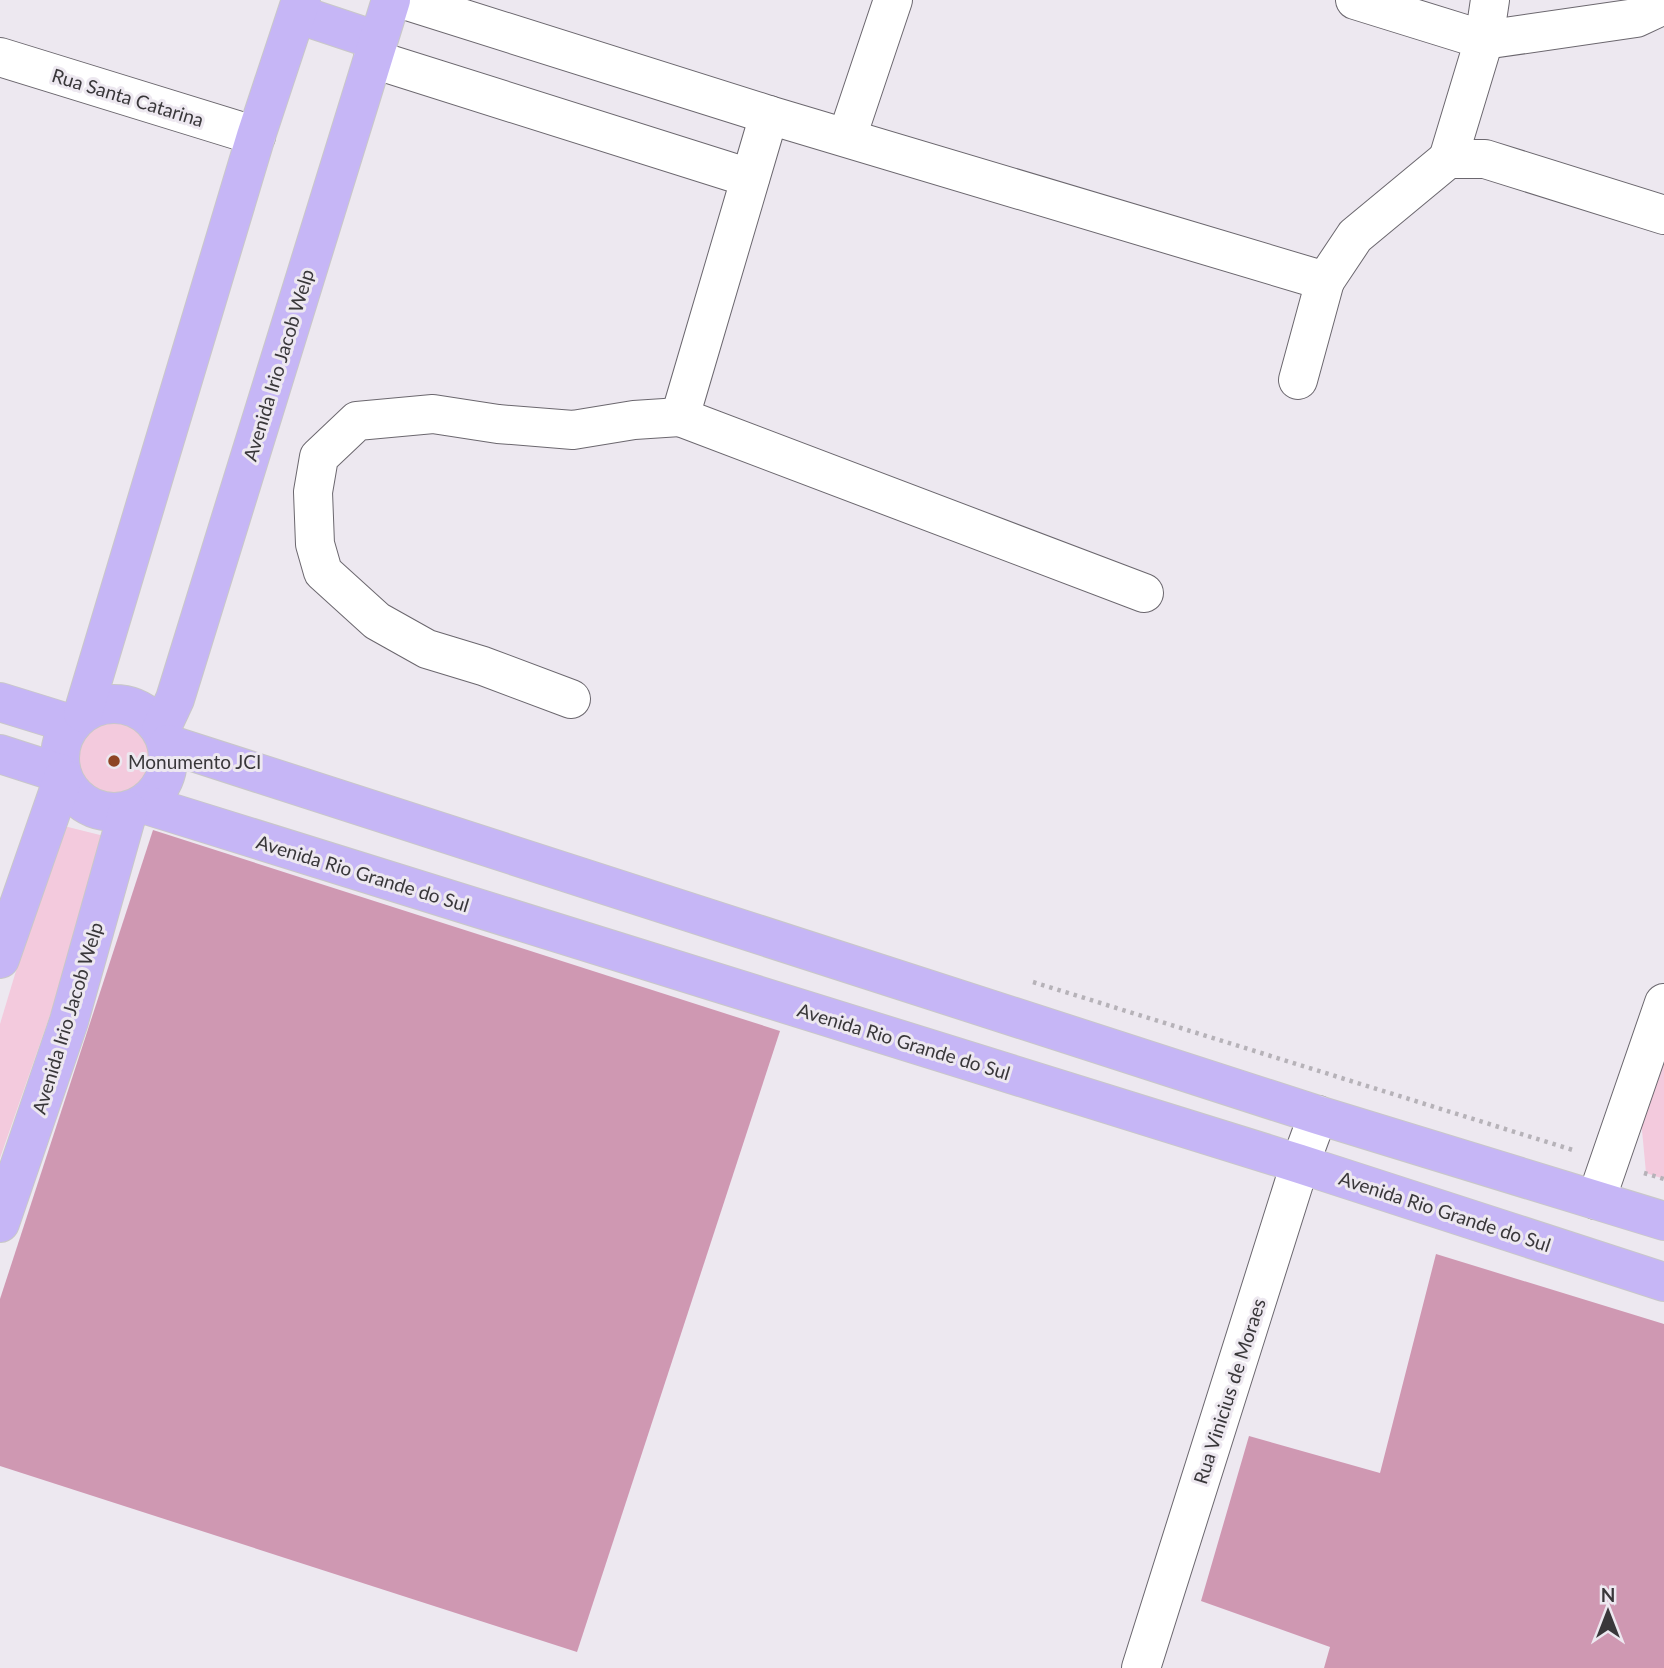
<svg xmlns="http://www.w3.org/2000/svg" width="1664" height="1668" font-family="Lato,sans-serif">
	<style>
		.green { fill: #f3cadd }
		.forest { fill: #cf98b2 }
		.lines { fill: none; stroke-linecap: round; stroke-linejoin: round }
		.minor-casing { stroke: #6b676e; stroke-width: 40 }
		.major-casing { stroke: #c8c7c8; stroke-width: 40 }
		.path { stroke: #b6b2b8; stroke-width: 4.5; stroke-dasharray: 3.5 5; stroke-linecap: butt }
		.minor { stroke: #fff; stroke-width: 38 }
		.major { stroke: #c6b6f6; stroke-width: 38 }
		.poi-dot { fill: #8d4524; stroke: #ede8f0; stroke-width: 2.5 }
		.labels { text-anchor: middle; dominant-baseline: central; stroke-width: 6; stroke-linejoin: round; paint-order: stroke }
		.street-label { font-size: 19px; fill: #39373a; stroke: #ede8f0 }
		.poi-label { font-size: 19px; fill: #39373a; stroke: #ede8f0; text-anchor: start }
	</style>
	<rect width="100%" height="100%" fill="#ede8f0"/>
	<g class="green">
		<circle cx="113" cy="760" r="39"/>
		<polygon points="60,825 112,838 0,1158 0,1024"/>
		<polygon points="1664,1044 1664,1179 1646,1173 1640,1109"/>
	</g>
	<g class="forest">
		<polygon points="153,830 780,1031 577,1652 0,1466 0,1299"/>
		<polygon points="1436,1254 1664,1324 1664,1668 1324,1668 1330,1647 1201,1601 1249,1436 1380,1473"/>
	</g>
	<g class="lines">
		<defs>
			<g id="minor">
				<polyline points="404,0 769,115 1325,281 1298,380"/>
				<polyline points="1355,0 1484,40 1490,0"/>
				<polyline points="0,57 256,136"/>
				<polyline points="373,59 750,178"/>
				<polyline points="769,115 680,417 1144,593"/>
				<polyline points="847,137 893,0"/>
				<polyline points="1448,159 1484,40 1636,18 1664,5"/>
				<polyline points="1325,281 1355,236 1448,159 1485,159 1664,215"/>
				<polyline points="571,699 483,666 427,649 377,621 323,572 315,544 313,492 319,457 357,421 433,414 498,424 573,430 634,420 680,417"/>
				<polyline points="1596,1200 1664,1003"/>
				<polyline points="1141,1668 1300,1164 1318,1115"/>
			</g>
			<g id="major">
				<polyline points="297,14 378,41"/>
				<polyline points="0,702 71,724"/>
				<circle cx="114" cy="758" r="54"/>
				<polyline points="83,713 256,136 301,0"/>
				<polyline points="161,729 175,699 391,0"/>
				<polyline points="168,744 1318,1115 1664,1221"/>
				<polyline points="0,754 62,774"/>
				<polyline points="143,804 1300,1164 1664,1282"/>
				<polyline points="0,959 63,778"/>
				<polyline points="0,1223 69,1021 128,811"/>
			</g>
		</defs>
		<use href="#minor" class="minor-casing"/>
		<use href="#major" class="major-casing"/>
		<g class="path">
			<polyline points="1033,982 1576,1151"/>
			<polyline points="1644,1173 1664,1179"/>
		</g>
		<use href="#minor" class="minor"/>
		<use href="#major" class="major"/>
	</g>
	<circle class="poi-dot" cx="114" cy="761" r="7"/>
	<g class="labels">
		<g class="street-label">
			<text transform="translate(128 97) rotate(17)">Rua Santa Catarina</text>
			<text transform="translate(278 365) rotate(-73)">Avenida Irio Jacob Welp</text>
			<text transform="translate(363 873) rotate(17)">Avenida Rio Grande do Sul</text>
			<text transform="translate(67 1018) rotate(-73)">Avenida Irio Jacob Welp</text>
			<text transform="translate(904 1041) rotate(17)">Avenida Rio Grande do Sul</text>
			<text transform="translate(1445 1211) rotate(18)">Avenida Rio Grande do Sul</text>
			<text transform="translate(1229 1391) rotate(-72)">Rua Vinicius de Moraes</text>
		</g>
		<g class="poi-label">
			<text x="128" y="761">Monumento JCI</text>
		</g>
	</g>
	<g transform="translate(1608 1612)" stroke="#ede8f0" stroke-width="5" paint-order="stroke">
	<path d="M0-5L12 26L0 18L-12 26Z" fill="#39373a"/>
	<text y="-10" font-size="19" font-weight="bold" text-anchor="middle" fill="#39373a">N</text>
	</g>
</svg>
